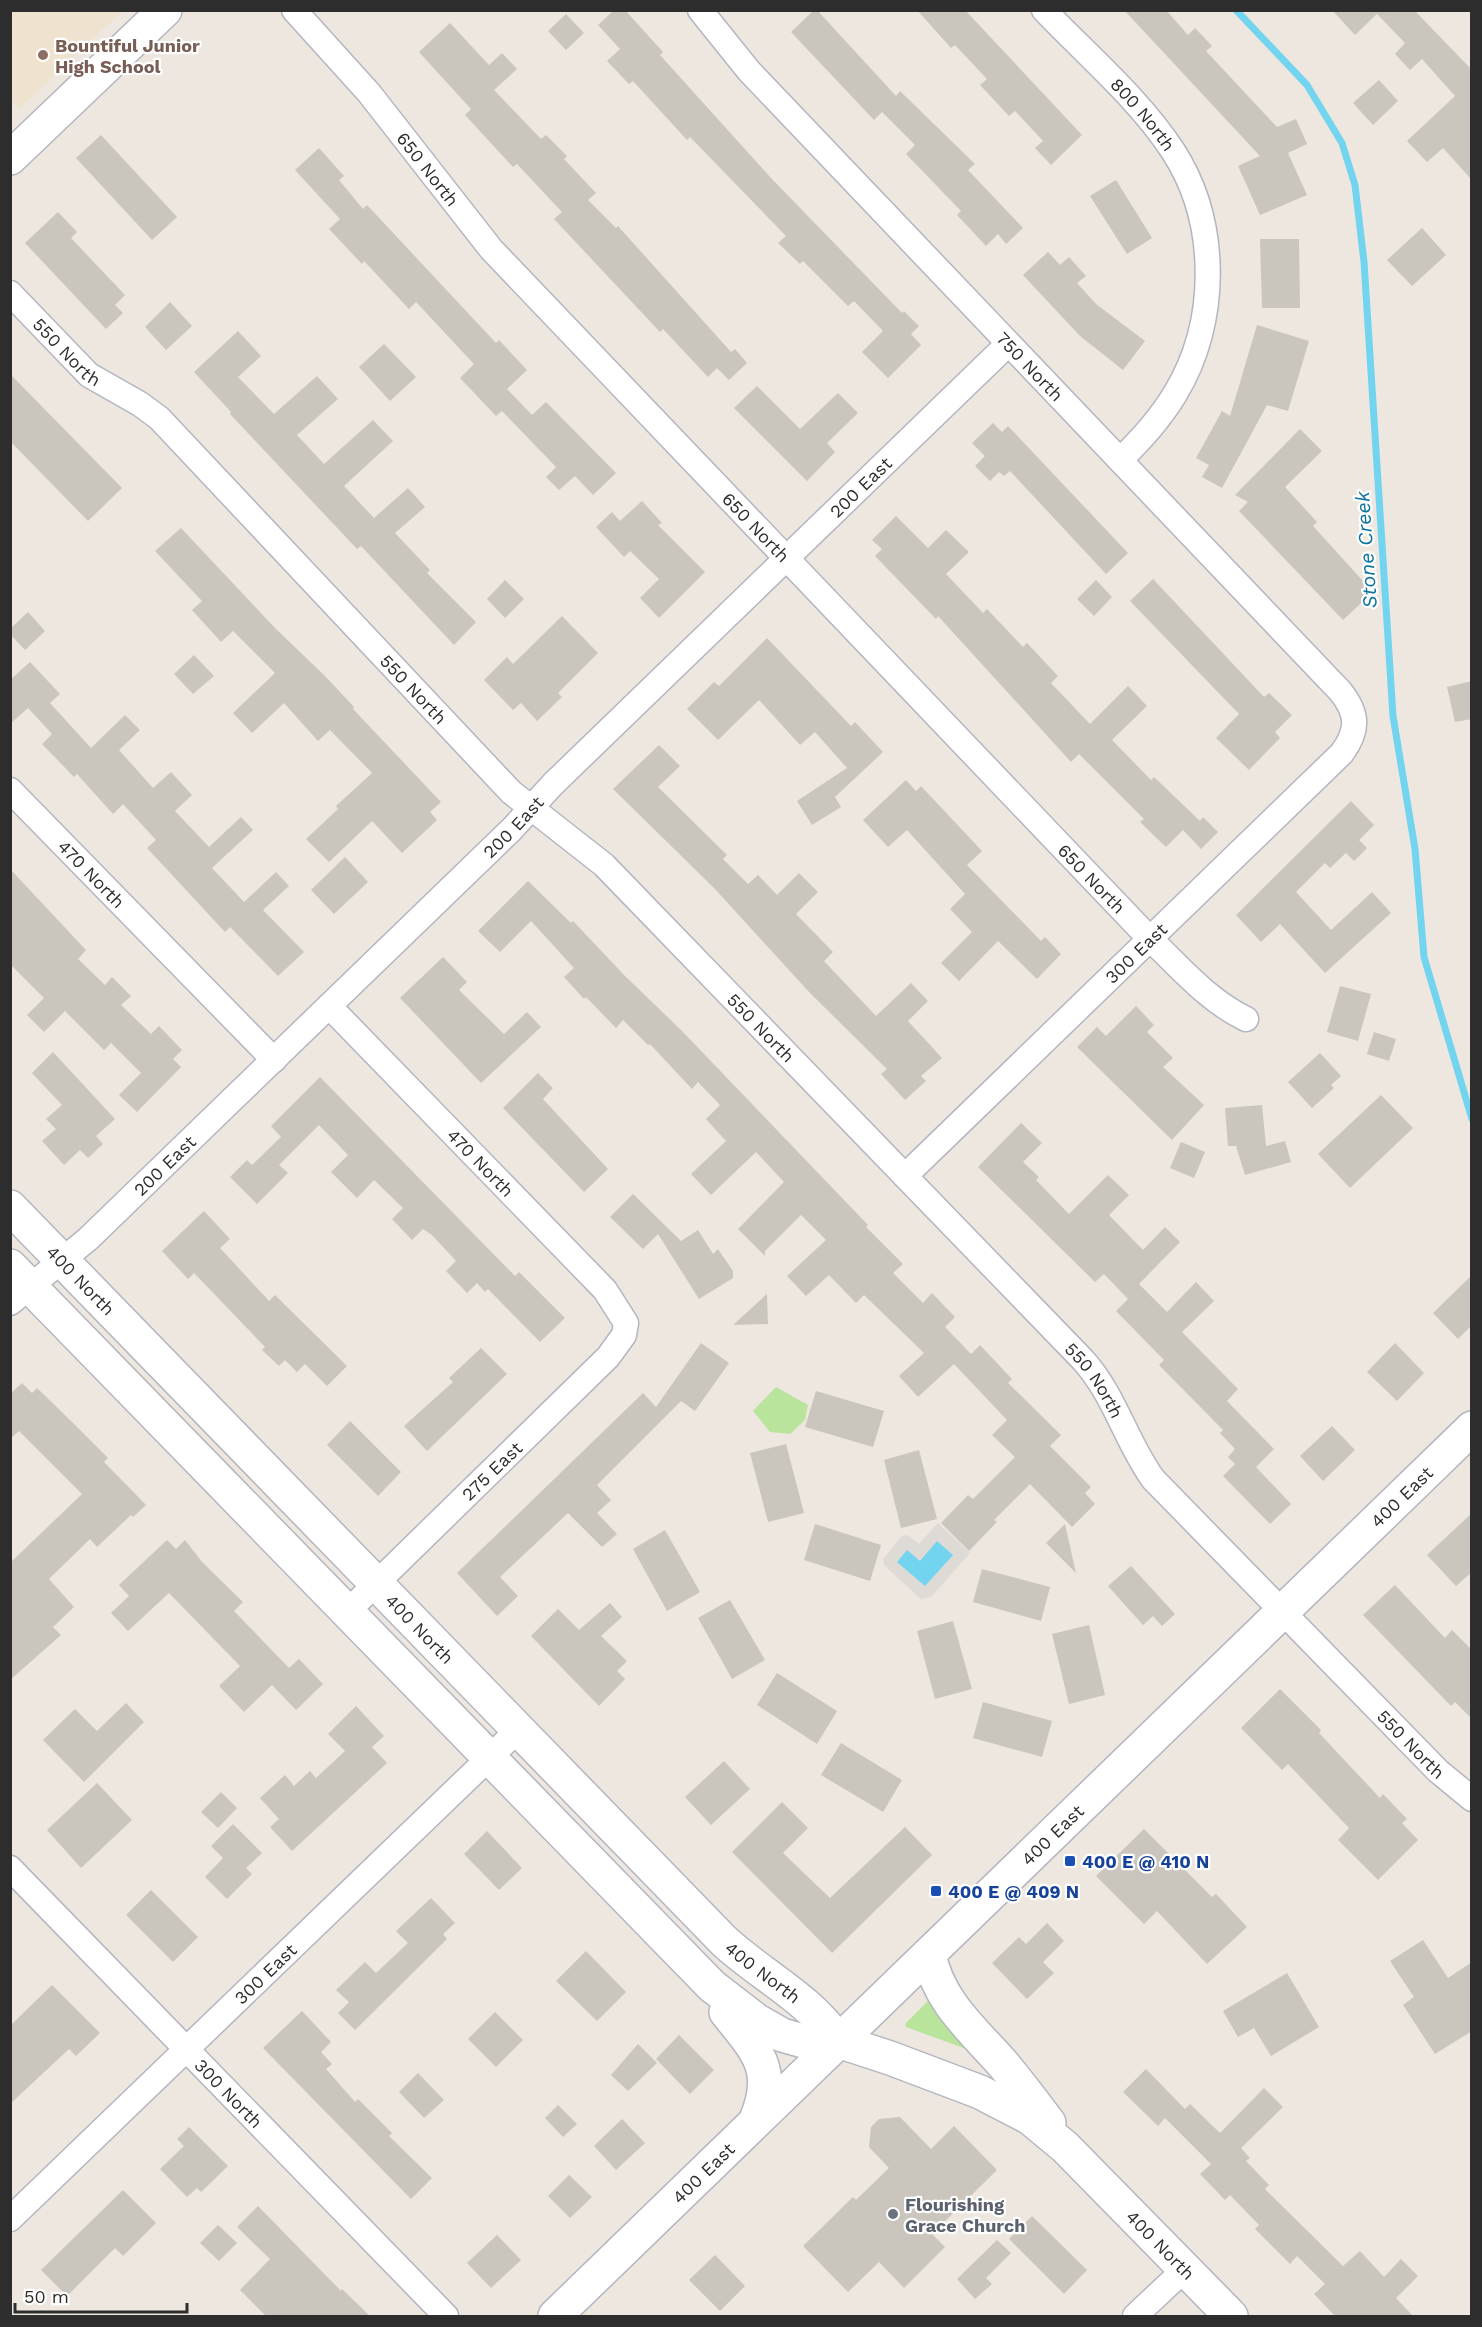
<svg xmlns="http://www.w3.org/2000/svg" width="1482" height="2327" font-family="'Work Sans',sans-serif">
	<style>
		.education { fill: #efe3cf }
		.green { fill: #b8e49c }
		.plaza { fill: #dedad6 }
		.water { fill: #73d4ef }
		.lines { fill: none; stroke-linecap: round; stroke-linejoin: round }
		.stream { stroke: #73d4ef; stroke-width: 7 }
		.building { fill: #cac5bd }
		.street-casing { stroke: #b3b6c0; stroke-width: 27 }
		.secondary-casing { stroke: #b3b6c0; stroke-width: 36 }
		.street { stroke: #fff; stroke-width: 24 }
		.secondary { stroke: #fff; stroke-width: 33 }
		.education-dot { fill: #8d6e63; stroke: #fff; stroke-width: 2 }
		.transit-dot { fill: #1a4fb4; stroke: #fff; stroke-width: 2 }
		.worship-dot { fill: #6b7280; stroke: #fff; stroke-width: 2 }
		.labels { text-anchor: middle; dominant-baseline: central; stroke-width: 4.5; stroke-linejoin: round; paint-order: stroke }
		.education-label { font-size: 18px; font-weight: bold; fill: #785e54; stroke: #fff; text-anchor: start }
		.street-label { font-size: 18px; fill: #2d2d2d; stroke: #fff }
		.transit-label { font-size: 18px; font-weight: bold; fill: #164399; stroke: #fff; text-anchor: start }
		.worship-label { font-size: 18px; font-weight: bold; fill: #5b616d; stroke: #fff; text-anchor: start }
		.water-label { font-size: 20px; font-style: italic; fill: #0d74a0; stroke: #fff }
	</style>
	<rect width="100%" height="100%" fill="#eee7df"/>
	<polygon class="education" points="11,10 122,10 122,11 19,109 11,100"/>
	<g class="green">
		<polygon points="776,1387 808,1405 805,1420 790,1434 770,1432 753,1411"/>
		<polygon points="929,2000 931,2000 969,2050 906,2027 905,2024"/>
	</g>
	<polygon class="plaza" points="938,1523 970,1553 931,1597 921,1599 884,1565 883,1559 902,1536 908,1535 919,1544"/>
	<polygon class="water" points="937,1541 953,1555 925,1586 897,1562 907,1550 920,1561"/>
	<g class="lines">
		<polyline class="stream" points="1236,10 1307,85 1342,143 1355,185 1364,262 1393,716 1415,849 1424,957 1472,1119"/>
	</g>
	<g class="building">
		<polygon points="614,10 625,10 663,52 660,55 771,178 902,313 904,311 919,326 911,334 921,345 888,378 862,352 883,331 854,301 848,306 803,261 800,264 778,243 786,236 690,137 687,140 633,81 629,84 607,61 620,49 598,25"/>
		<polygon points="814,10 817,10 896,96 900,91 975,164 968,170 1023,228 1006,244 998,234 986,246 957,215 961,211 906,154 915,145 882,112 874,120 791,32"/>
		<polygon points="917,10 965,10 1082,135 1051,165 1035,148 1043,141 1015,111 1009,116 980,85 987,79 955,45 951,48"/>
		<polygon points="1124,10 1166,10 1188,35 1195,28 1212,46 1206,51 1277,127 1296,119 1307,144 1288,153 1307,195 1260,215 1238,166 1260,156"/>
		<polygon points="1332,10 1414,10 1472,70 1472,180 1443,148 1427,162 1407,141 1455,96 1422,59 1410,70 1395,54 1405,43 1377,14 1355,35"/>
		<polygon points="566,14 584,33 566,50 548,31"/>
		<polygon points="450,23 489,65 502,53 517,69 494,90 541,139 546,135 567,156 564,159 596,193 588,200 616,228 618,226 731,352 735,349 747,363 729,380 717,368 708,377 663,329 660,332 554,219 562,212 517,164 513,167 465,115 471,109 419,52"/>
		<polygon points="1379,80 1398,101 1373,125 1353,103"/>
		<polygon points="101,135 177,217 152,240 76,158"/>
		<polygon points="319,148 344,176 339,180 363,209 367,205 496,343 499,340 527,370 507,389 532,415 546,402 616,473 593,495 575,476 559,490 546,477 556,467 502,411 496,416 460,378 474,364 416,302 409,309 364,261 362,264 329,229 340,219 295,170"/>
		<polygon points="1116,180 1152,238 1127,254 1090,196"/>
		<polygon points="58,212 77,232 71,238 125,295 115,305 123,313 106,329 25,243"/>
		<polygon points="1422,228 1446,255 1412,286 1387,260"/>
		<polygon points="1260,239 1299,239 1300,308 1262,308"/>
		<polygon points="1048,252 1060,265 1069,257 1086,276 1077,283 1096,304 1145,341 1123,370 1080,336 1023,275"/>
		<polygon points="170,302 192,326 166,350 145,327"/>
		<polygon points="1257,325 1309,341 1288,411 1267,405 1222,488 1202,477 1209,465 1196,458 1222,411 1230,416"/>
		<polygon points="238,331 261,356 238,377 274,414 317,376 338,399 297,435 324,464 373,420 393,441 344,486 374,518 408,488 425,507 395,533 430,570 427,573 476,622 454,645 361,546 357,549 230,414 231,412 194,372"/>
		<polygon points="384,344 416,377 390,401 359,367"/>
		<polygon points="10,374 122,488 88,521 10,441"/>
		<polygon points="757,386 800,429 838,393 858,413 827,443 835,452 807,481 734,408"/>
		<polygon points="993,423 1002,432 1008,426 1128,553 1106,574 1010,471 1004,476 999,472 990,481 975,466 985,456 972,443"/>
		<polygon points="1300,429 1322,451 1285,487 1317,522 1313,526 1373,592 1343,620 1239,511 1248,502 1235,495"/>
		<polygon points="642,501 662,523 658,525 705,572 659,618 640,598 659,579 630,551 624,557 596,527 612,512 620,521"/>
		<polygon points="896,516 928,548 946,530 969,552 946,574 983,613 987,609 1023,647 1027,643 1058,676 1051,683 1090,724 1128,686 1147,706 1112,740 1151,780 1154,777 1200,821 1203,817 1218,832 1201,849 1183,830 1166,847 1140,822 1144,819 1079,754 1071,762 938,616 936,619 875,556 882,549 872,540"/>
		<polygon points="181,528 275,628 325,676 354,707 353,709 441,802 430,812 437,820 402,853 372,821 329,862 306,839 338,809 336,806 372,773 330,730 318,741 284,703 252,733 233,713 275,673 233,631 221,642 192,610 202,601 155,551"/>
		<polygon points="1153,579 1264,697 1269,693 1292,715 1275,732 1280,738 1249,770 1216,738 1239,714 1130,601"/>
		<polygon points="505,580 524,599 505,618 487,599"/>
		<polygon points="1096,580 1112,597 1094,616 1077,599"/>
		<polygon points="28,612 45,631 25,650 10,634 10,629"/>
		<polygon points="562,616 598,653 558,693 562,697 537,721 521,703 513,710 484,680 507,657 513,664"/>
		<polygon points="767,638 851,726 855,722 883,752 835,797 841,807 812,825 797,801 847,768 815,732 800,745 759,700 718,740 687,709 714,682 719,686"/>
		<polygon points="194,655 214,676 193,694 174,674"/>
		<polygon points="30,662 60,694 50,703 91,748 125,715 140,730 119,750 153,788 171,772 192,795 175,811 209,847 241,817 253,830 212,868 244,902 276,872 289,886 263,910 304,952 278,976 230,927 225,932 147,848 156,840 123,804 113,814 77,774 74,777 42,744 52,734 28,708 10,724 10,680"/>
		<polygon points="1472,681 1472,719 1455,722 1447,687"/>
		<polygon points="659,745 680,766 658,787 727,855 723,859 748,884 758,875 777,895 799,873 818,892 796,914 833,952 824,961 876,1016 911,983 928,1001 908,1021 942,1058 921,1076 926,1081 905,1100 881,1074 887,1069 810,993 714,888 613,789"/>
		<polygon points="906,780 916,791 921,786 982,851 967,865 1041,941 1045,937 1061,954 1037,979 998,941 959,981 941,963 972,932 950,909 965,894 907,830 888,847 863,820"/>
		<polygon points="1351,801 1374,825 1359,840 1367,848 1354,861 1346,853 1330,868 1325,863 1296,892 1331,930 1372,892 1391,913 1325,973 1280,924 1261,942 1236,915"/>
		<polygon points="345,857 368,882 334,914 311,890"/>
		<polygon points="10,869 86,950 78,959 105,985 112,977 131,996 121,1005 151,1034 159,1026 182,1050 173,1059 181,1067 137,1112 119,1095 141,1073 111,1043 104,1050 65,1011 44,1032 27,1015 44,998 10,964"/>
		<polygon points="528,881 571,923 573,921 625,976 681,1030 868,1225 866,1227 903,1264 893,1273 923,1303 932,1293 955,1317 945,1327 971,1354 980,1345 1012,1379 1008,1383 1061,1435 1050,1446 1091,1487 1085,1493 1095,1504 1072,1527 1030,1484 994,1520 997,1522 969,1551 941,1523 968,1495 973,1499 1015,1457 992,1435 1007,1420 954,1364 918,1397 899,1376 924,1353 864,1295 856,1303 829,1275 806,1296 787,1276 826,1240 801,1215 765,1251 765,1256 738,1229 784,1182 756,1152 711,1195 691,1174 726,1141 706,1119 720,1105 698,1082 692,1089 650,1044 648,1045 623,1020 616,1028 586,997 584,999 564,977 574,968 531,921 500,952 478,931"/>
		<polygon points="443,957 467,982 459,990 504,1034 527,1012 541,1027 481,1083 400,998"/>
		<polygon points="1340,986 1371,994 1358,1041 1327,1032"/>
		<polygon points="1136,1006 1154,1025 1147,1032 1173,1058 1163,1067 1204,1105 1172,1140 1077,1047 1097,1027 1106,1036"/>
		<polygon points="1374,1032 1396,1039 1389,1061 1367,1054"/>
		<polygon points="53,1052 115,1119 96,1136 103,1144 88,1158 80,1150 64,1165 42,1141 56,1129 46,1119 62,1105 32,1073"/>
		<polygon points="1320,1053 1341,1076 1331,1085 1334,1088 1312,1108 1288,1082"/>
		<polygon points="538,1073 553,1088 543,1099 608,1169 584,1192 503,1108"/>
		<polygon points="320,1077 515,1276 519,1272 565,1318 540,1342 488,1289 485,1292 477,1283 467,1293 446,1271 456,1261 432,1235 423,1229 412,1240 392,1219 403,1208 374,1180 357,1198 331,1172 348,1155 319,1125 279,1165 288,1173 257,1204 230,1177 247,1160 252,1165 281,1137 271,1126"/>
		<polygon points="1381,1095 1413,1128 1350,1188 1318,1154"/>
		<polygon points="1262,1105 1266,1146 1285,1141 1291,1162 1245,1175 1236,1146 1228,1146 1225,1108"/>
		<polygon points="1021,1123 1042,1143 1023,1162 1039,1177 1036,1180 1069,1214 1108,1175 1129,1195 1109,1215 1143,1250 1165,1227 1180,1242 1139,1284 1167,1312 1196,1282 1214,1301 1182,1332 1238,1389 1227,1401 1274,1449 1256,1467 1291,1504 1270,1524 1223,1476 1235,1464 1228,1457 1235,1449 1220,1433 1223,1430 1159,1365 1164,1360 1116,1311 1128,1299 1104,1274 1095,1282 978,1167"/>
		<polygon points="1181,1142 1205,1152 1194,1178 1170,1168"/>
		<polygon points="633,1194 681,1241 698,1230 713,1254 718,1249 733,1271 733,1278 699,1299 658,1234 643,1249 610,1217"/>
		<polygon points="204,1211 230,1239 220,1248 269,1301 275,1295 347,1366 327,1386 305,1364 297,1372 285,1360 279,1366 262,1350 265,1347 194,1273 188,1279 162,1251"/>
		<polygon points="1472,1275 1472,1325 1458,1339 1433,1313"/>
		<polygon points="767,1294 768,1324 733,1325"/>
		<polygon points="701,1343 729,1363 695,1411 681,1401 597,1485 611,1500 597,1513 617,1534 602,1547 568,1513 500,1577 518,1596 497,1616 457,1573 643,1393 656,1407"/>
		<polygon points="1395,1343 1424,1373 1397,1401 1367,1372"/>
		<polygon points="481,1348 507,1374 427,1451 404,1426 453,1382 449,1378"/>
		<polygon points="22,1383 32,1393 37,1388 72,1422 108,1458 104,1462 146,1505 133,1517 131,1515 97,1547 90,1539 49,1579 74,1607 53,1627 61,1635 10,1680 10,1563 82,1494 19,1431 10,1439 10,1394"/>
		<polygon points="816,1391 884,1411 873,1447 805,1427"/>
		<polygon points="350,1421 401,1472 378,1496 327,1445"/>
		<polygon points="1332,1426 1355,1450 1323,1481 1300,1456"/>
		<polygon points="786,1444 804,1513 768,1522 750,1453"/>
		<polygon points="919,1450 937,1519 901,1528 884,1460"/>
		<polygon points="1472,1513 1472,1572 1456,1586 1427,1555"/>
		<polygon points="815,1524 881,1545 870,1581 804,1560"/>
		<polygon points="1065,1524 1076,1573 1046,1543"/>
		<polygon points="665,1530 700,1592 667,1611 633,1549"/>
		<polygon points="167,1540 176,1549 185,1540 202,1562 243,1602 234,1611 289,1668 299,1659 323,1684 296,1710 272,1685 244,1712 219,1686 240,1666 169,1593 128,1631 111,1613 129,1596 119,1585"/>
		<polygon points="1131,1566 1175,1614 1162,1626 1153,1616 1143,1625 1108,1586"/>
		<polygon points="982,1569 1050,1587 1041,1621 973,1602"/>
		<polygon points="1395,1585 1445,1638 1452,1630 1472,1650 1472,1719 1455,1702 1451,1706 1363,1615"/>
		<polygon points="730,1600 765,1660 732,1679 698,1618"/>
		<polygon points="610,1603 622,1617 601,1636 627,1661 617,1671 625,1679 599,1706 531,1636 558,1609 579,1630"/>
		<polygon points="953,1621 972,1689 935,1699 917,1631"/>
		<polygon points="1089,1625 1105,1695 1069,1704 1052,1634"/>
		<polygon points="777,1673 837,1711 817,1744 757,1705"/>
		<polygon points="1280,1689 1321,1730 1319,1733 1380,1798 1383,1794 1407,1819 1402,1823 1418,1840 1378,1880 1338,1840 1349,1828 1288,1764 1282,1770 1241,1728"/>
		<polygon points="983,1702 1052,1721 1042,1757 973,1738"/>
		<polygon points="126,1703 144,1722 84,1782 43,1740 75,1709 97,1731"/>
		<polygon points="356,1706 384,1736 372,1747 387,1763 292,1851 270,1827 279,1819 260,1798 285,1775 294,1786 310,1771 316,1778 345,1751 328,1734"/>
		<polygon points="841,1743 902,1780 883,1812 821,1775"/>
		<polygon points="724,1761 750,1789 711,1825 685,1797"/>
		<polygon points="97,1783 132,1820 81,1868 47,1830"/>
		<polygon points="221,1792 237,1808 218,1828 201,1812"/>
		<polygon points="782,1802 808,1828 783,1853 830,1898 905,1827 932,1855 832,1953 732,1852"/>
		<polygon points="233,1824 262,1853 246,1868 252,1874 227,1899 205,1877 223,1858 211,1846"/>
		<polygon points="1144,1829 1212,1897 1216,1894 1247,1927 1207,1964 1157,1911 1144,1924 1096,1876"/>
		<polygon points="487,1831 522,1868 499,1890 464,1854"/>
		<polygon points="151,1890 198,1937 173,1962 126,1915"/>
		<polygon points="431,1898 455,1923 443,1934 447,1939 355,2030 338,2013 349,2002 336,1990 365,1962 376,1973 408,1943 396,1931"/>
		<polygon points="1047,1923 1064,1941 1043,1962 1054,1973 1027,1999 992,1963 1019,1937 1026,1944"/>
		<polygon points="1423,1940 1448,1978 1472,1962 1472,2031 1435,2054 1403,2005 1414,1997 1390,1961"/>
		<polygon points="586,1951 626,1992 597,2021 556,1981"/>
		<polygon points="1287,1973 1319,2027 1271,2056 1254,2028 1238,2037 1223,2011"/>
		<polygon points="52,1985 100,2033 76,2056 69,2049 10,2104 10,2026"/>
		<polygon points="302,2011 331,2042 321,2052 332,2064 326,2069 355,2102 358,2099 392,2133 389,2136 432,2178 411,2199 263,2048"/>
		<polygon points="495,2012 523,2040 496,2067 468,2039"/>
		<polygon points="679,2035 714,2070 690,2094 656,2059"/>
		<polygon points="638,2044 657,2063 628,2091 611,2075"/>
		<polygon points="1146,2069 1185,2109 1190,2104 1220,2133 1264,2088 1283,2107 1241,2148 1250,2158 1246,2161 1269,2185 1265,2189 1343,2266 1360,2251 1384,2277 1401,2259 1418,2276 1396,2298 1413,2316 1335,2316 1314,2294 1325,2284 1297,2256 1290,2264 1255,2229 1259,2225 1230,2195 1225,2200 1200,2174 1211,2164 1165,2118 1158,2126 1123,2092"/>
		<polygon points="418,2073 444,2100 424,2118 399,2092"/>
		<polygon points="558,2105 577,2124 563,2137 545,2118"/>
		<polygon points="900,2117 931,2149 954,2126 997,2170 932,2234 945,2247 904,2288 879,2262 848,2292 803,2246 853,2197 856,2200 889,2168 869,2147 871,2127 879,2119"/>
		<polygon points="622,2119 645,2143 616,2170 594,2146"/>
		<polygon points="189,2127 228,2166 201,2192 197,2188 187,2197 160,2169 184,2146 177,2139"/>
		<polygon points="569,2175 592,2197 570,2218 548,2196"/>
		<polygon points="123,2190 156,2223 123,2256 115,2248 67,2296 41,2270"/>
		<polygon points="258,2206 341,2291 342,2289 370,2316 266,2316 240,2290 270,2259 237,2227"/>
		<polygon points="1032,2216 1087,2270 1064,2294 1009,2239"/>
		<polygon points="218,2225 237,2243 219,2261 200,2243"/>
		<polygon points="497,2235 521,2260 491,2288 467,2263"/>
		<polygon points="997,2240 1011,2253 986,2278 992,2284 975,2299 957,2279"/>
		<polygon points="715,2255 745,2286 720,2311 689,2280"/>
	</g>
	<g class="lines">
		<defs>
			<g id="street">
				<path id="s1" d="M294 10 369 93 491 249 1150 939C1181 968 1207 1000 1246 1019"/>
				<path id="s2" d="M700 10 749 71 1340 691C1358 713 1359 730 1342 753L905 1176"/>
				<path id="s3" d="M1044 10C1087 55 1139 99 1173 151 1219 222 1219 322 1175 394 1160 419 1141 440 1120 460"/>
				<path id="s4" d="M10 293 89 375 140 404 159 418 511 792 604 865 1083 1360C1116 1397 1125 1440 1153 1479L1438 1771 1472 1799"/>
				<path id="s5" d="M10 790 274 1060"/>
				<path id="s6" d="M329 1006 605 1290 626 1323 624 1335 608 1357 347 1612"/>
				<path id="s7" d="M10 1303 88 1239 512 829 553 784 1008 344"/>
				<path id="s8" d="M10 1868 446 2316"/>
				<path id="s9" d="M10 2219 519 1729"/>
				<polyline points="1135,2316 1185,2269"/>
			</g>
			<g id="secondary">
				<polyline points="10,158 165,10"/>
				<path id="s10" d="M10 1207 724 1941C762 1976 809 1998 838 2041"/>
				<path id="s11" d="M10 1266 712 1986 756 2020 782 2035 810 2043 838 2041 890 2058 980 2092 1030 2118 1065 2147 1231 2316"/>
				<path d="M929 1954C938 2001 972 2029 1003 2064 1019 2083 1034 2103 1049 2123"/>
				<path d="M726 2012C757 2051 778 2070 755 2122"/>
				<path id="s12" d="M555 2316 1472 1428"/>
			</g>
		</defs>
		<use href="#street" class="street-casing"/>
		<use href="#secondary" class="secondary-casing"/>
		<use href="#street" class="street"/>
		<use href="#secondary" class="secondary"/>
	</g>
	<circle class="education-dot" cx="43" cy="55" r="6"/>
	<g class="transit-dot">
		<rect x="1064" y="1855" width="12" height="12" rx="3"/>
		<rect x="930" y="1885" width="12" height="12" rx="3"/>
	</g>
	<circle class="worship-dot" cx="893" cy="2214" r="6"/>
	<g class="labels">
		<g class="education-label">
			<text x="55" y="45">Bountiful Junior<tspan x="55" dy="21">High School</tspan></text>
		</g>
		<g class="street-label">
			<text stroke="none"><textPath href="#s3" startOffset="144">800 North</textPath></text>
			<text stroke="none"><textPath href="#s1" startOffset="208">650 North</textPath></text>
			<text stroke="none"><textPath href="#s4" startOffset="82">550 North</textPath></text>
			<text stroke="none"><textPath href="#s2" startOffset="486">750 North</textPath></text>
			<text stroke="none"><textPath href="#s7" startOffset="1179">200 East</textPath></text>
			<text stroke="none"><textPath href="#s1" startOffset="694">650 North</textPath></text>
			<text stroke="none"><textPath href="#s4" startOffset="568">550 North</textPath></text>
			<text stroke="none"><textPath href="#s7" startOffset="693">200 East</textPath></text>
			<text stroke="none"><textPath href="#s5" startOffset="117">470 North</textPath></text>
			<text stroke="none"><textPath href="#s1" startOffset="1180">650 North</textPath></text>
			<text transform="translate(1136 953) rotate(-44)">300 East</text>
			<text stroke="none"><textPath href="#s4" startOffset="1054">550 North</textPath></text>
			<text stroke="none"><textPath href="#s6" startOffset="218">470 North</textPath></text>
			<text stroke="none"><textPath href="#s7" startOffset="207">200 East</textPath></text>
			<text stroke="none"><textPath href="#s10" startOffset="102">400 North</textPath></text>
			<text stroke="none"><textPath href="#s4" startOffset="1540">550 North</textPath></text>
			<text transform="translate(492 1471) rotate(-44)">275 East</text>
			<text stroke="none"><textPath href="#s12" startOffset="1178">400 East</textPath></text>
			<text stroke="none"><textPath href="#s10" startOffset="588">400 North</textPath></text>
			<text stroke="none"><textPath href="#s4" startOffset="2025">550 North</textPath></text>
			<text stroke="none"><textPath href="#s12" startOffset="692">400 East</textPath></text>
			<text stroke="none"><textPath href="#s10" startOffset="1074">400 North</textPath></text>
			<text stroke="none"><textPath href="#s9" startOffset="354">300 East</textPath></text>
			<text stroke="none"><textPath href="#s8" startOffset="314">300 North</textPath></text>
			<text stroke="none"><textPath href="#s12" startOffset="206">400 East</textPath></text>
			<text stroke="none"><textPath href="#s11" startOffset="1538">400 North</textPath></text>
		</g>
		<g class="transit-label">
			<text x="1082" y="1861">400 E @ 410 N</text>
			<text x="948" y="1891">400 E @ 409 N</text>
		</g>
		<g class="worship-label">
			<text x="905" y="2204">Flourishing<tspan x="905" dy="21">Grace Church</tspan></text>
		</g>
		<g class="water-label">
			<text transform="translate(1366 550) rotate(-94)">Stone Creek</text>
		</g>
	</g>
	<rect width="1482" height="2327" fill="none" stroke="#2d2d2d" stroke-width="24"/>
	<path d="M15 2303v9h172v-9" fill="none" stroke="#2d2d2d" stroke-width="3"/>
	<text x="24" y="2303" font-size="18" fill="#2d2d2d" stroke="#ffffff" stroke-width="4.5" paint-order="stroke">50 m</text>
</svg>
